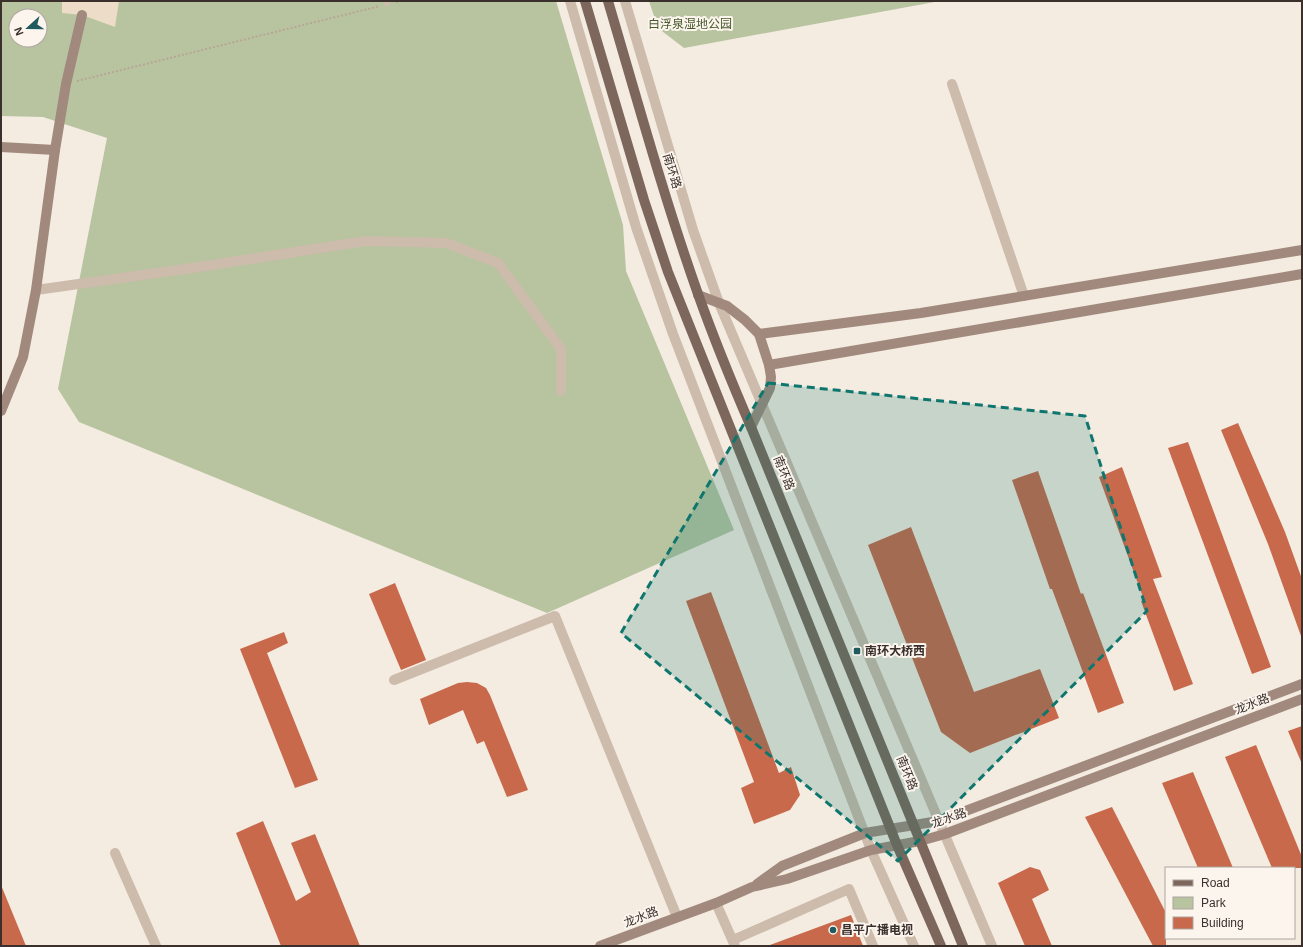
<svg xmlns="http://www.w3.org/2000/svg" width="1303" height="947" font-family="Helvetica,'Noto Sans SC',sans-serif">
	<style>
		.green { fill: #b8c4a0; fill-rule: evenodd }
		.plaza { fill: #ecdcc8 }
		.building { fill: #c8694b }
		.lines { fill: none; stroke-linecap: round; stroke-linejoin: round }
		.path { stroke: #b9a596; stroke-width: 2; stroke-dasharray: 2 2; stroke-linecap: butt }
		.lane { stroke: #cdbbac; stroke-width: 5 }
		.street { stroke: #cdbbac; stroke-width: 10 }
		.secondary { stroke: #a18a7d; stroke-width: 10 }
		.primary { stroke: #7d675c; stroke-width: 10 }
		.marked { fill: #0f766e; fill-opacity: 0.2; stroke: #0f766e; stroke-width: 3; stroke-dasharray: 8 5; stroke-linejoin: round }
		.poi-dot { fill: #1f5a5e; stroke: #fbf5ee; stroke-width: 1.5 }
		.labels { text-anchor: middle; dominant-baseline: central; stroke-width: 4; stroke-linejoin: round; paint-order: stroke }
		.park-label { font-size: 12px; fill: #4a5a2e; stroke: #fbf5ee }
		.street-label { font-size: 12px; fill: #3b302b; stroke: #fbf5ee }
		.poi-label { font-size: 12px; font-weight: bold; fill: #3b302b; stroke: #fbf5ee; text-anchor: start }
	</style>
	<rect width="100%" height="100%" fill="#f4ebe1"/>
	<g class="green">
		<path d="M1 1H556L623 225 626 271 734 530 547 613 79 422 58 389 107 138 43 117 1 116ZM16 16H40V40H16Z"/>
		<polygon points="649,1 940,1 684,48 658,28"/>
	</g>
	<polygon class="plaza" points="62,1 119,1 115,27 82,15 62,13"/>
	<g class="building">
		<polygon points="1238,423 1285,532 1302,579 1302,636 1301,636 1268,544 1221,430"/>
		<polygon points="1188,442 1271,667 1252,674 1168,448"/>
		<polygon points="1122,467 1162,577 1153,579 1193,684 1174,691 1141,601 1144,600 1099,477"/>
		<polygon points="1038,471 1081,594 1083,593 1124,703 1098,713 1052,589 1050,589 1012,480"/>
		<polygon points="911,527 974,692 1040,669 1059,718 970,753 941,732 868,545"/>
		<polygon points="395,583 426,660 401,670 369,594"/>
		<polygon points="711,592 779,773 791,767 800,795 790,810 754,824 741,788 754,782 686,601"/>
		<polygon points="284,632 288,643 267,653 318,780 295,788 240,649"/>
		<polygon points="467,682 477,683 486,688 490,695 528,790 507,797 484,741 477,744 463,710 429,725 420,699 458,683"/>
		<polygon points="1302,726 1302,764 1288,731"/>
		<polygon points="1256,745 1302,857 1302,868 1272,868 1225,757"/>
		<polygon points="1193,772 1233,868 1198,868 1162,783"/>
		<polygon points="1112,807 1166,913 1166,946 1153,946 1085,817"/>
		<polygon points="263,821 296,901 311,892 291,843 315,834 360,946 281,946 236,833"/>
		<polygon points="1030,867 1040,870 1049,890 1032,899 1052,946 1025,946 998,883"/>
		<polygon points="1,885 26,946 1,946"/>
		<polygon points="851,915 863,946 770,946 770,945"/>
	</g>
	<g class="lines">
		<g class="path">
			<polyline points="396,2 400,1"/>
			<polyline points="77,81 380,6"/>
		</g>
		<polyline class="lane" points="387,4 388,1"/>
		<g class="street">
			<polyline points="570,1 636,227 673,334 871,850 914,946"/>
			<polyline points="625,1 693,230 719,303 992,946"/>
			<polyline points="952,84 1024,296"/>
			<polyline points="36,290 192,268 366,241 446,243 498,263 561,349 561,391"/>
			<polyline points="394,680 555,616 677,917"/>
			<polyline points="115,853 156,946"/>
			<polyline points="716,903 735,946"/>
			<polyline points="733,940 849,889 873,946"/>
		</g>
		<g class="secondary">
			<polyline points="1,147 55,150"/>
			<polyline points="698,295 727,306 745,320 759,334 769,365 771,377 770,388 751,427"/>
			<polyline points="759,334 921,313 1302,250"/>
			<polyline points="769,365 1302,274"/>
			<polyline points="1,411 23,357 36,290 55,150 66,84 82,15"/>
			<polyline points="757,884 782,866 865,833 939,821 1302,684"/>
			<polyline points="600,946 716,903 752,887 787,879 871,850 920,841 945,834 1302,699"/>
		</g>
		<g class="primary">
			<polyline points="585,1 644,200 668,272 897,845 941,946"/>
			<path d="M608 1C637 99 664 198 698 294 714 339 732 383 751 427L963 946"/>
		</g>
	</g>
	<path class="marked" d="M768 383 1085 416 1147 611 898 861 621 633Z"/>
	<g class="poi-dot">
		<rect x="853" y="647" width="8" height="8" rx="2"/>
		<circle cx="833" cy="930" r="4"/>
	</g>
	<g class="labels">
		<g class="park-label">
			<text x="690" y="24">白浮泉湿地公园</text>
		</g>
		<g class="street-label">
			<text transform="translate(672 171) rotate(73)">南环路</text>
			<text transform="translate(784 473) rotate(68)">南环路</text>
			<text transform="translate(1252 704) rotate(-21)">龙水路</text>
			<text transform="translate(907 773) rotate(68)">南环路</text>
			<text transform="translate(949 818) rotate(-19)">龙水路</text>
			<text transform="translate(641 917) rotate(-21)">龙水路</text>
		</g>
		<g class="poi-label">
			<text x="865" y="651">南环大桥西</text>
			<text x="841" y="930">昌平广播电视</text>
		</g>
	</g>
	<rect width="1303" height="947" fill="none" stroke="#3b302b" stroke-width="4"/>
	<rect x="1165" y="867" width="130" height="72" fill="#fbf5ee" stroke="#aea6a0"/>
	<rect x="1173" y="880" width="20" height="6" fill="#7d675c" stroke="#aea6a0"/>
	<text x="1201" y="887" font-size="12" fill="#3b302b">Road</text>
	<rect x="1173" y="897" width="20" height="12" fill="#b8c4a0" stroke="#aea6a0"/>
	<text x="1201" y="907" font-size="12" fill="#3b302b">Park</text>
	<rect x="1173" y="917" width="20" height="12" fill="#c8694b" stroke="#aea6a0"/>
	<text x="1201" y="927" font-size="12" fill="#3b302b">Building</text>
	<g transform="translate(28 28) rotate(249)"><circle r="19" fill="#fbf5ee" stroke="#aea6a0"/>
	<path d="M0-3L7 15L0 10L-7 15Z" fill="#1f5a5e"/>
	<text y="-6" font-size="11" font-weight="bold" text-anchor="middle" fill="#3b302b">N</text>
	</g>
</svg>
